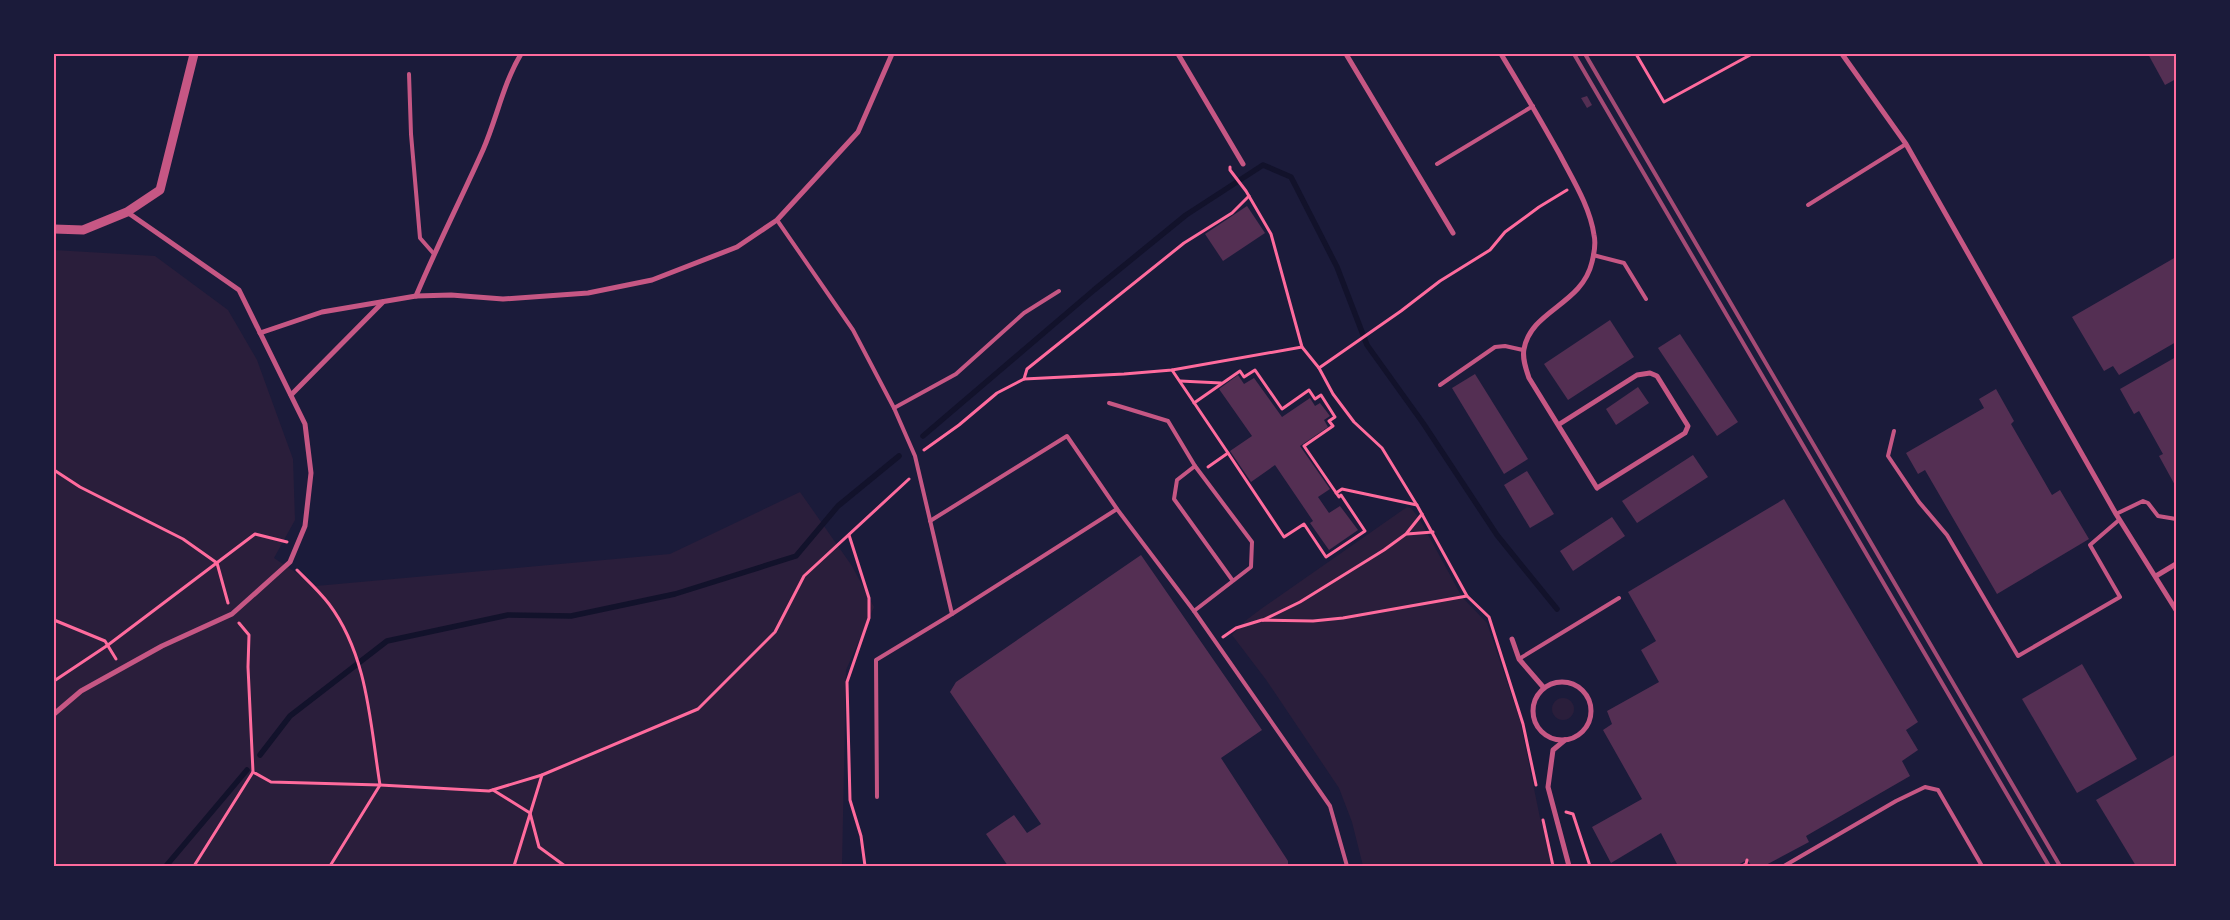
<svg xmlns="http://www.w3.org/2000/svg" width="2230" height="920" font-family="'DM Sans',sans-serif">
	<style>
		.green { fill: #2a1e3b }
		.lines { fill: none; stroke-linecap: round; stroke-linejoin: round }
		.stream { stroke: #12122b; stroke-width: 5.5 }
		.building { fill: #542f53 }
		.path { stroke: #ff6b9d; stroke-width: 3 }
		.service { stroke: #c65784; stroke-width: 4 }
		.minor { stroke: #c65784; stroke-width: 5 }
		.tertiary { stroke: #c65784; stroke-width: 9 }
		.rail { stroke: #a44b75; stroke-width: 4 }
		.neatline { fill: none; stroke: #ff6b9d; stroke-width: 2 }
	</style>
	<rect width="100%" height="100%" fill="#1b1b3a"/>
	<g class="green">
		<polygon points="54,250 155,256 228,310 257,360 293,459 295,520 274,558 316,586 670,554 800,492 852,566 874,607 846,670 842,866 54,866"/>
		<polygon points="1407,507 1411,508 1419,518 1462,597 1487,623 1520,720 1540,818 1556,866 1363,866 1352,822 1339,788 1267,681 1232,635 1245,621 1261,609"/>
		<circle cx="1563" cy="709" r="11"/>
	</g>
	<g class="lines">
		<g class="stream">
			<polyline points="923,436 1094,290 1186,215 1263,165 1291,177 1337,267 1367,345 1423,423 1497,535 1557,609"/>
			<polyline points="260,755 290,716 387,641 508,615 571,616 675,594 796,556 838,506 899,456"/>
			<polyline points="166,866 247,770"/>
		</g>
	</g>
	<g class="building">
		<polygon points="2148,54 2176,54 2176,79 2165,85"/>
		<polygon points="1587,96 1592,105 1587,108 1581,98"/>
		<polygon points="1247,206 1265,233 1223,261 1205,234"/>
		<polygon points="2176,257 2176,342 2119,375 2113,366 2104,371 2072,317"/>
		<polygon points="1610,320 1634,357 1568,400 1544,364"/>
		<polygon points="1680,334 1738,422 1717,436 1658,348"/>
		<polygon points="2176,357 2176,487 2159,456 2163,454 2139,411 2134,414 2120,389"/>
		<polygon points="1475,374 1528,459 1504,474 1452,388"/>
		<polygon points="1238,375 1244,384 1254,378 1282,417 1310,398 1315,406 1320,403 1330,416 1324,420 1328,427 1300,446 1330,489 1318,497 1329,513 1340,506 1358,530 1329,550 1310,523 1313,521 1275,465 1251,482 1230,451 1252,436 1219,389"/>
		<polygon points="1638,387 1649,403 1616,425 1606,409"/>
		<polygon points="1996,389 2014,421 2011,424 2052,495 2060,490 2089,539 1997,594 1925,470 1918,474 1906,453 1984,408 1979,399"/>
		<polygon points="1693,455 1708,477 1637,523 1622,501"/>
		<polygon points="1527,471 1554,514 1530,528 1504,485"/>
		<polygon points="1784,499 1918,722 1906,730 1918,750 1902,761 1910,776 1806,836 1809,842 1764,866 1752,866 1747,860 1736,866 1678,866 1661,833 1611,863 1592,827 1642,799 1603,730 1612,724 1607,711 1659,682 1641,650 1656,641 1628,592"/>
		<polygon points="1612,517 1625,536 1573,571 1560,551"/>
		<polygon points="1141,555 1262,730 1221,758 1288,861 1288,866 1008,866 986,834 1014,815 1027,833 1041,824 950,692 956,682"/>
		<polygon points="2082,664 2137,759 2077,793 2022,699"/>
		<polygon points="2176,754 2176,866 2136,866 2096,800"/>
	</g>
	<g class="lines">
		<g class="path">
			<polyline points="1636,54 1664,102 1752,54"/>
			<polyline points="1230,167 1230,170 1246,191 1271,234 1302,347 1319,368 1333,394 1354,422 1382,448 1418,507 1467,596 1489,617 1523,724 1536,785"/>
			<polyline points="1319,368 1401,311 1440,281 1490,250 1505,232 1539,207 1567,190"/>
			<polyline points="1172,370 1228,453 1208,467"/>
			<polyline points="1024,379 1027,369 1184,243 1232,213 1249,196"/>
			<polyline points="1180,381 1221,383"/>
			<polyline points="1194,403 1240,371 1244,377 1255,370 1282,409 1309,390 1315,399 1321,395 1335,417 1329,421 1333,426 1304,446 1339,497 1341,495 1365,531 1326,557 1304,524 1284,537 1228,453"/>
			<polyline points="924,450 959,425 997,393 1024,379 1124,374 1172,370 1302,347"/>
			<polyline points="54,470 80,487 183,539 217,563 228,603"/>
			<polyline points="1336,493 1342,489 1417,505"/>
			<polyline points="1407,534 1433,532"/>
			<polyline points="849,535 869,598 869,618 847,682 850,800 861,836 865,866"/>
			<path d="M297 570C308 581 320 592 329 604 368 656 370 723 380 785L330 866"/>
			<polyline points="54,620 105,641 116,659"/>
			<polyline points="1263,620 1300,602 1384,550 1406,534 1422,514"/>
			<polyline points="239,623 249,635 248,667 253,772 271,782 380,785 489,791 542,775 698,709 775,632 804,576 909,479"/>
			<polyline points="1223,637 1236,628 1262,620 1313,621 1343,618 1467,596"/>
			<polyline points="54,681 108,645 255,534 287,542"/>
			<polyline points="493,790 530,813 539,847 565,866"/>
			<polyline points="1566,812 1573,814 1590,866"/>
			<polyline points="1543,820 1553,866"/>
			<polyline points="194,866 253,772"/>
			<polyline points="514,866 542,775"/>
			<polyline points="1742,866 1746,864 1747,860"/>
		</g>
		<g class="service">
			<polyline points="409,74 411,134 420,238 434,254"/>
			<polyline points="1437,164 1533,106"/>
			<polyline points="1808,205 1906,144"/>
			<polyline points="777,220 853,330 894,408 915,456 952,614 1117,509"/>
			<polyline points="1593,255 1624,263 1646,299"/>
			<polyline points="1440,385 1495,347 1505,346 1523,350"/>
			<polyline points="1109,403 1168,421 1195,466"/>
			<polyline points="894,408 956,374 1024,313 1059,291"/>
			<polyline points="1894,431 1888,456 1919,502 1947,535 2018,656 2120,597 2090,545 2119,520"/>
			<polyline points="2116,514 2143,501 2148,503 2158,516 2176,519"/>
			<polyline points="930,521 1067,436 1117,509 1194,611 1330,806 1347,866"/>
			<polyline points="1194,611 1251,567 1252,542 1195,466 1177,480 1174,499 1233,581"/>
			<polyline points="1519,659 1619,598"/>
			<polyline points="877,797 876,660 952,614"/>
			<polyline points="1784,866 1896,801 1925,787 1938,790 1982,866"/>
		</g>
		<g class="minor">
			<polyline points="1178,54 1243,164"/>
			<polyline points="1346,54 1453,233"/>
			<path d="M1501 54C1521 87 1541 121 1560 155 1573 180 1590 207 1594 235 1596 243 1594 254 1592 262 1582 305 1531 310 1524 349 1522 358 1526 369 1529 378L1597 488 1685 433 1688 426 1657 376 1650 373 1637 375 1558 425"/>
			<polyline points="1842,54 1906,144 2116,514 2176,610"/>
			<path d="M416 296C437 246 461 199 483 150 497 118 503 84 521 54"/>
			<polyline points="260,333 322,312 416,296 451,295 503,299 588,293 652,280 737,247 777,220 858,132 892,54"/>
			<polyline points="291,395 383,302"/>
			<polyline points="2156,576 2176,564"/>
			<polyline points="1512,639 1519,659 1544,688"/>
			<circle cx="1562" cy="711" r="29"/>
			<polyline points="54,714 81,691 162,646 232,614 290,562 305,526 311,473 305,424 239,290 127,212"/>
			<polyline points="1565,740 1553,750 1548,787 1569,866"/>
		</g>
		<polyline class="tertiary" points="54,229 83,230 127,212 160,190 194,54"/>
		<g class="rail">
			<polyline points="1574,54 2049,866"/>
			<polyline points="1585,54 2060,866"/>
		</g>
	</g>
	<rect width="2230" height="920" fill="none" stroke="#1b1b3a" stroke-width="110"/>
	<rect x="55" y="55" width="2120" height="810" class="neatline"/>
</svg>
